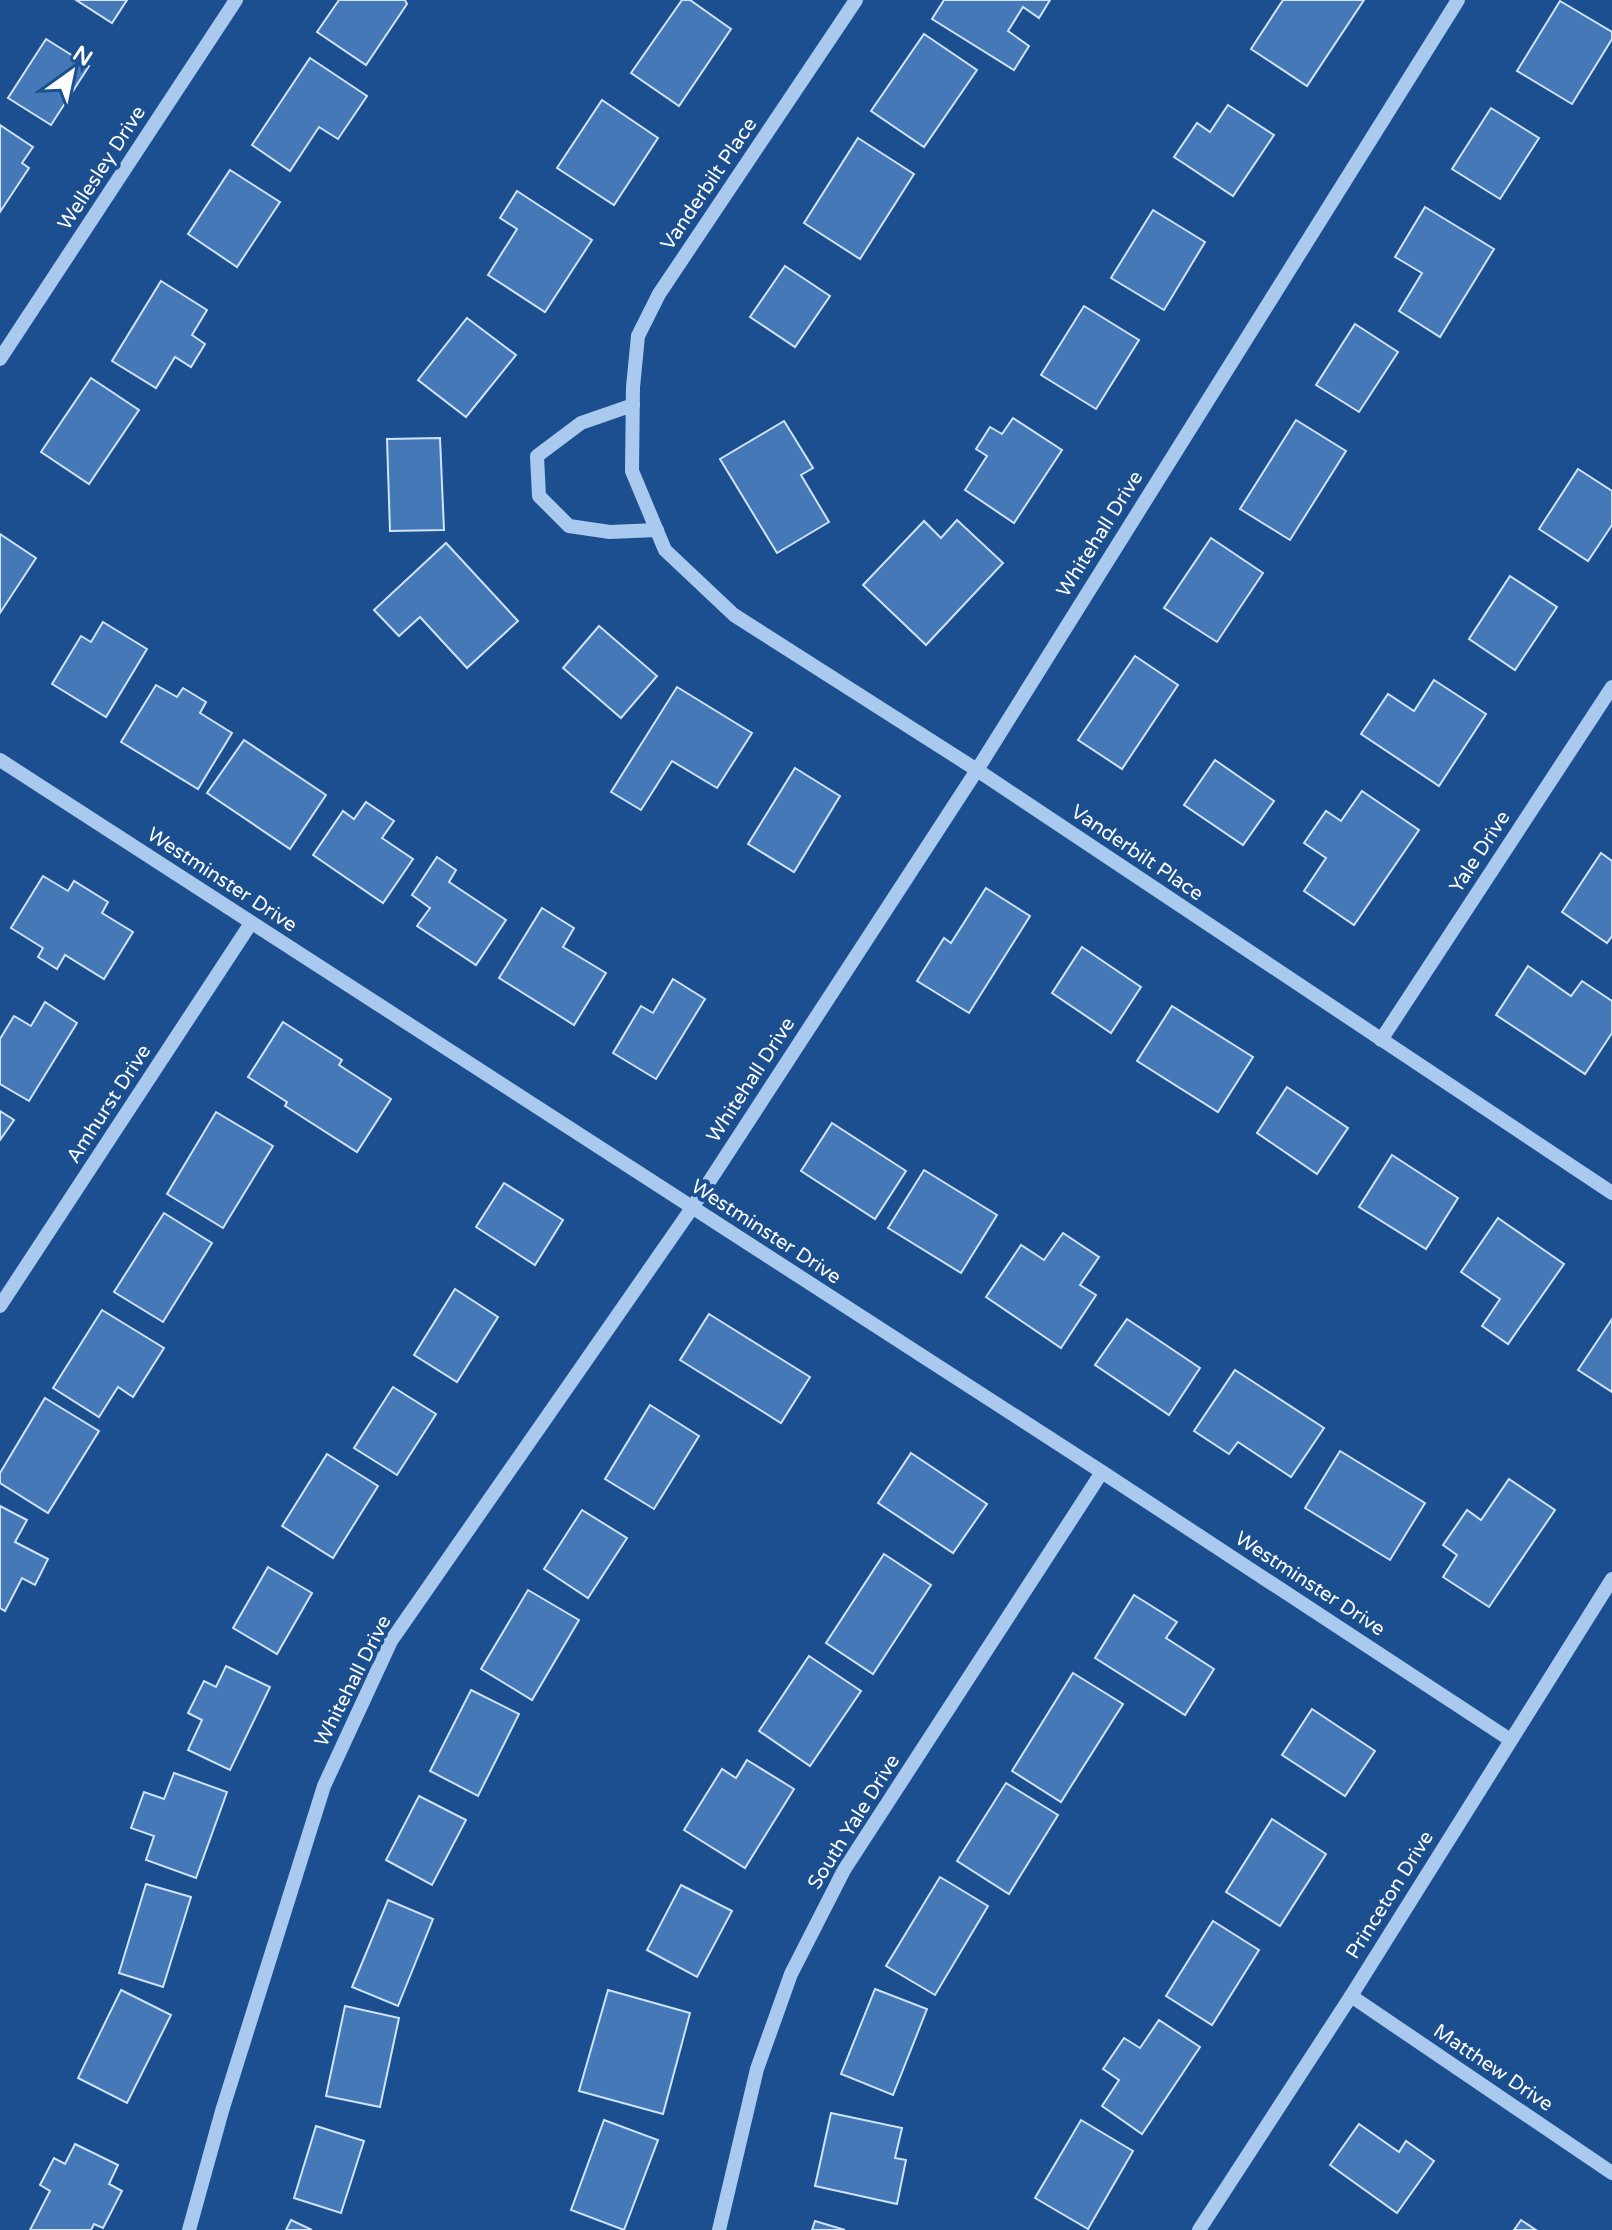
<svg xmlns="http://www.w3.org/2000/svg" width="1612" height="2230" font-family="'Varela Round',sans-serif">
	<style>
		.building { fill: #4478b7; stroke: #cfe3fa; stroke-width: 2 }
		.lines { fill: none; stroke-linecap: round; stroke-linejoin: round }
		.minor { stroke: #a9c9ee; stroke-width: 14 }
		.labels { text-anchor: middle; dominant-baseline: central; stroke-width: 8; stroke-linejoin: round; paint-order: stroke }
		.street-label { font-size: 20px; fill: #fff; stroke: #1b4f8f }
	</style>
	<rect width="100%" height="100%" fill="#1b4f8f"/>
	<g class="building">
		<polygon points="76,0 127,0 112,23"/>
		<polygon points="339,0 405,0 407,4 366,65 317,32"/>
		<polygon points="682,0 690,0 731,29 679,106 631,73"/>
		<polygon points="944,0 1050,0 1039,18 1023,7 1008,31 1029,46 1014,70 932,19"/>
		<polygon points="1283,0 1364,0 1307,86 1251,49"/>
		<polygon points="1560,1 1612,32 1612,39 1572,104 1517,71"/>
		<polygon points="924,34 977,70 924,147 871,111"/>
		<polygon points="46,39 89,66 51,125 8,98"/>
		<polygon points="310,58 367,96 338,139 319,127 290,171 252,145"/>
		<polygon points="602,100 658,138 614,205 557,168"/>
		<polygon points="1228,105 1274,135 1233,196 1174,157 1197,123 1210,132"/>
		<polygon points="1491,108 1539,138 1500,199 1452,169"/>
		<polygon points="0,125 33,147 22,163 29,168 0,212"/>
		<polygon points="858,138 914,174 860,259 804,223"/>
		<polygon points="230,170 280,202 237,267 188,234"/>
		<polygon points="517,191 592,240 545,312 488,275 517,229 500,218"/>
		<polygon points="1425,207 1494,249 1440,337 1399,311 1422,273 1395,257"/>
		<polygon points="1153,210 1205,242 1164,310 1111,278"/>
		<polygon points="785,266 830,296 795,347 750,317"/>
		<polygon points="161,281 207,310 192,335 205,344 191,367 175,357 156,388 112,361"/>
		<polygon points="1084,306 1139,340 1096,409 1041,375"/>
		<polygon points="467,318 516,355 466,417 418,380"/>
		<polygon points="1355,324 1398,352 1359,412 1316,385"/>
		<polygon points="91,378 139,410 89,484 41,452"/>
		<polygon points="1013,418 1062,450 1014,523 965,490 987,456 976,449 990,427 1002,434"/>
		<polygon points="1296,420 1346,451 1290,540 1240,509"/>
		<polygon points="784,421 813,468 801,475 829,522 777,553 720,459"/>
		<polygon points="440,438 444,530 390,531 387,439"/>
		<polygon points="1578,469 1612,491 1612,525 1588,561 1539,529"/>
		<polygon points="957,520 1003,563 926,645 863,585 924,521 941,538"/>
		<polygon points="0,534 36,558 0,613"/>
		<polygon points="1211,538 1263,573 1217,642 1164,608"/>
		<polygon points="446,543 518,621 467,668 420,617 399,636 374,610"/>
		<polygon points="1510,576 1557,607 1515,670 1469,639"/>
		<polygon points="103,622 147,649 106,717 52,684 81,636 91,642"/>
		<polygon points="599,626 657,676 621,718 563,668"/>
		<polygon points="1135,656 1178,685 1122,769 1078,740"/>
		<polygon points="1434,680 1486,714 1439,786 1361,734 1388,694 1414,711"/>
		<polygon points="156,685 177,697 183,688 206,702 200,713 232,733 198,789 121,742"/>
		<polygon points="677,687 752,733 717,788 672,761 641,810 611,792"/>
		<polygon points="244,740 326,795 290,849 207,793"/>
		<polygon points="1215,760 1274,801 1243,845 1184,805"/>
		<polygon points="795,768 840,796 794,872 748,844"/>
		<polygon points="1362,791 1419,830 1354,925 1304,891 1326,858 1304,843 1326,811 1341,821"/>
		<polygon points="366,802 394,821 382,838 413,859 383,903 313,855 343,811 354,819"/>
		<polygon points="1601,853 1612,861 1612,936 1607,943 1562,912"/>
		<polygon points="437,857 456,870 449,882 506,920 476,965 417,926 430,908 412,895"/>
		<polygon points="43,876 68,891 74,881 108,902 102,913 133,932 104,979 65,955 57,969 38,957 43,948 11,928"/>
		<polygon points="986,888 1030,916 969,1013 917,981 944,938 951,943"/>
		<polygon points="542,908 574,928 563,947 606,973 574,1025 499,978"/>
		<polygon points="1082,947 1141,987 1111,1033 1052,993"/>
		<polygon points="1528,966 1571,996 1582,981 1612,1001 1612,1033 1585,1074 1496,1015"/>
		<polygon points="673,979 705,999 656,1079 613,1053 641,1006 653,1013"/>
		<polygon points="45,1002 77,1023 29,1101 0,1084 0,1039 14,1016 31,1026"/>
		<polygon points="1172,1006 1253,1057 1218,1112 1137,1061"/>
		<polygon points="283,1022 342,1060 339,1065 391,1099 357,1152 285,1106 287,1102 248,1077"/>
		<polygon points="1287,1087 1348,1128 1317,1174 1257,1133"/>
		<polygon points="0,1111 14,1120 0,1140"/>
		<polygon points="216,1112 273,1146 223,1228 167,1194"/>
		<polygon points="832,1123 906,1171 875,1219 801,1171"/>
		<polygon points="1392,1155 1458,1198 1426,1249 1359,1207"/>
		<polygon points="924,1170 997,1215 961,1273 888,1228"/>
		<polygon points="504,1183 563,1220 535,1265 476,1227"/>
		<polygon points="164,1213 212,1243 163,1322 114,1292"/>
		<polygon points="1498,1218 1564,1264 1508,1344 1482,1326 1500,1299 1461,1272"/>
		<polygon points="1063,1233 1099,1257 1080,1285 1096,1295 1061,1348 986,1297 1021,1245 1044,1260"/>
		<polygon points="455,1289 498,1317 457,1382 414,1355"/>
		<polygon points="102,1310 164,1348 133,1397 118,1387 99,1417 53,1388"/>
		<polygon points="709,1314 810,1377 781,1423 680,1360"/>
		<polygon points="1127,1319 1200,1368 1169,1415 1095,1365"/>
		<polygon points="1612,1319 1612,1392 1578,1370"/>
		<polygon points="1235,1370 1324,1428 1291,1477 1238,1442 1229,1454 1194,1431"/>
		<polygon points="393,1387 436,1414 397,1475 354,1448"/>
		<polygon points="45,1398 99,1431 48,1513 0,1483 0,1473"/>
		<polygon points="650,1405 699,1436 654,1509 605,1479"/>
		<polygon points="1340,1451 1425,1503 1390,1560 1305,1508"/>
		<polygon points="911,1453 987,1504 953,1553 878,1503"/>
		<polygon points="327,1454 378,1486 333,1558 282,1526"/>
		<polygon points="1509,1479 1555,1510 1489,1607 1443,1577 1457,1555 1443,1545 1467,1510 1481,1520"/>
		<polygon points="0,1506 27,1520 15,1542 48,1559 35,1585 22,1578 5,1611 0,1608"/>
		<polygon points="582,1510 627,1538 588,1598 544,1569"/>
		<polygon points="884,1554 931,1585 873,1674 826,1643"/>
		<polygon points="268,1567 312,1593 277,1654 233,1628"/>
		<polygon points="528,1590 579,1620 532,1700 481,1669"/>
		<polygon points="1134,1595 1177,1622 1166,1638 1214,1669 1185,1715 1095,1658"/>
		<polygon points="809,1656 861,1691 810,1766 759,1731"/>
		<polygon points="226,1666 270,1687 230,1770 188,1750 202,1720 188,1713 204,1681 216,1687"/>
		<polygon points="1073,1673 1123,1704 1061,1802 1012,1771"/>
		<polygon points="471,1690 519,1714 478,1796 430,1771"/>
		<polygon points="1312,1709 1375,1751 1345,1796 1282,1755"/>
		<polygon points="747,1760 794,1789 745,1868 684,1830 722,1769 736,1778"/>
		<polygon points="174,1773 227,1792 196,1878 146,1860 154,1836 131,1828 144,1792 164,1799"/>
		<polygon points="1006,1783 1058,1815 1009,1894 957,1861"/>
		<polygon points="419,1796 466,1820 432,1885 386,1860"/>
		<polygon points="1272,1819 1326,1854 1280,1926 1226,1892"/>
		<polygon points="940,1877 988,1906 935,1995 886,1966"/>
		<polygon points="146,1884 191,1897 163,1987 119,1973"/>
		<polygon points="681,1885 732,1911 697,1977 647,1950"/>
		<polygon points="388,1900 433,1919 398,2006 352,1987"/>
		<polygon points="1213,1921 1259,1950 1212,2025 1166,1996"/>
		<polygon points="875,1989 927,2009 893,2095 841,2074"/>
		<polygon points="121,1990 171,2015 127,2103 78,2078"/>
		<polygon points="608,1990 690,2013 663,2114 579,2091"/>
		<polygon points="345,2006 399,2018 380,2107 326,2096"/>
		<polygon points="1159,2020 1200,2047 1142,2134 1102,2106 1119,2080 1103,2069 1124,2038 1140,2048"/>
		<polygon points="831,2113 902,2128 895,2158 906,2160 897,2204 815,2186"/>
		<polygon points="604,2120 658,2140 624,2230 571,2210"/>
		<polygon points="1081,2120 1133,2151 1088,2229 1035,2198"/>
		<polygon points="1359,2124 1399,2152 1406,2141 1434,2161 1397,2213 1330,2165"/>
		<polygon points="316,2126 364,2141 341,2213 294,2198"/>
		<polygon points="75,2144 118,2165 109,2184 122,2191 103,2228 94,2224 91,2230 30,2230 50,2191 40,2185 54,2158 65,2164"/>
		<polygon points="291,2220 312,2230 286,2230"/>
		<polygon points="1521,2220 1536,2230 1514,2230"/>
		<polygon points="815,2221 845,2230 812,2230"/>
	</g>
	<g class="lines">
		<g class="minor">
			<polyline points="856,0 659,294 638,336 633,387 632,471 665,550 734,615 977,770 1612,1193"/>
			<polyline points="0,359 236,0"/>
			<polyline points="633,405 581,423 537,456 539,496 569,526 610,532 657,530"/>
			<polyline points="0,760 1102,1472 1509,1739"/>
			<polyline points="1381,1040 1612,687"/>
			<polyline points="0,1306 251,923"/>
			<polyline points="1351,1996 1612,2173"/>
			<polyline points="189,2230 222,2111 324,1786 391,1641 692,1208 977,770 1458,0"/>
			<polyline points="719,2230 757,2069 791,1974 844,1870 1102,1472"/>
			<polyline points="1199,2230 1351,1996 1612,1579"/>
		</g>
	</g>
	<g class="labels">
		<g class="street-label">
			<text transform="translate(102 168) rotate(-57)">Wellesley Drive</text>
			<text transform="translate(709 184) rotate(-56)">Vanderbilt Place</text>
			<text transform="translate(1100 534) rotate(-58)">Whitehall Drive</text>
			<text transform="translate(1480 852) rotate(-57)">Yale Drive</text>
			<text transform="translate(1137 853) rotate(34)">Vanderbilt Place</text>
			<text transform="translate(222 880) rotate(33)">Westminster Drive</text>
			<text transform="translate(751 1080) rotate(-57)">Whitehall Drive</text>
			<text transform="translate(109 1104) rotate(-57)">Amhurst Drive</text>
			<text transform="translate(766 1232) rotate(33)">Westminster Drive</text>
			<text transform="translate(1310 1584) rotate(33)">Westminster Drive</text>
			<text transform="translate(353 1681) rotate(-63)">Whitehall Drive</text>
			<text transform="translate(854 1822) rotate(-58)">South Yale Drive</text>
			<text transform="translate(1390 1895) rotate(-58)">Princeton Drive</text>
			<text transform="translate(1493 2068) rotate(34)">Matthew Drive</text>
		</g>
	</g>
	<g transform="translate(72 72) rotate(33)" stroke="#1b4f8f" stroke-width="6" paint-order="stroke">
	<path d="M0-6L14 30L0 20L-14 30Z" fill="#ffffff"/>
	<text y="-12" font-size="22" font-weight="bold" text-anchor="middle" fill="#ffffff">N</text>
	</g>
</svg>
